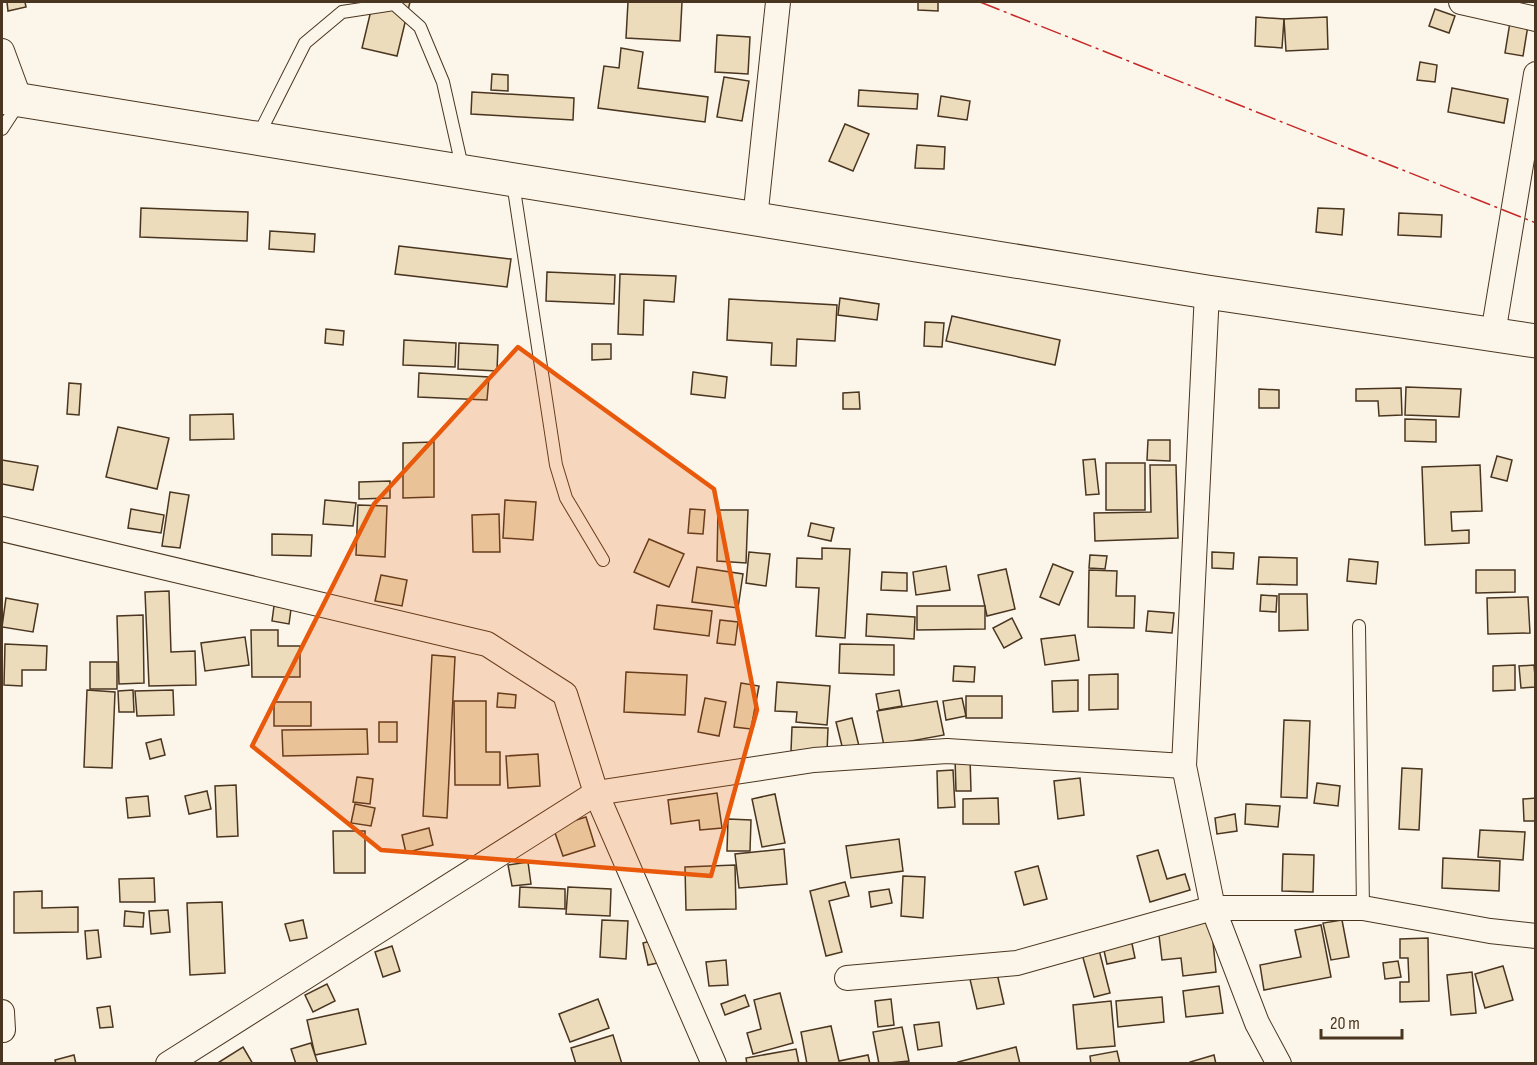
<svg xmlns="http://www.w3.org/2000/svg" width="1537" height="1065" font-family="'Sofia Sans Condensed',sans-serif">
	<style>
		.building { fill: #ecdcbc; stroke: #4a3520; stroke-width: 1.5 }
		.lines { fill: none; stroke-linecap: round; stroke-linejoin: round }
		.service-casing { stroke: #4a3520; stroke-width: 14 }
		.minor-casing { stroke: #4a3520; stroke-width: 26 }
		.trunk-casing { stroke: #4a3520; stroke-width: 35 }
		.service { stroke: #fbf6e9; stroke-width: 12 }
		.minor { stroke: #fbf6e9; stroke-width: 24 }
		.trunk { stroke: #fbf6e9; stroke-width: 33 }
		.power { stroke: #c62828; stroke-width: 1.5; stroke-dasharray: 21 4.5 3 4.5; stroke-linecap: butt }
		.marked { fill: #e8590c; fill-opacity: 0.2; stroke: #e8590c; stroke-width: 4.5; stroke-linejoin: round }
	</style>
	<rect width="100%" height="100%" fill="#fbf6e9"/>
	<g class="building">
		<polygon points="7,2 25,2 26,7 8,11"/>
		<polygon points="373,2 410,2 397,56 362,48"/>
		<polygon points="628,2 682,2 680,41 626,38"/>
		<polygon points="918,2 938,2 938,11 918,10"/>
		<polygon points="1435,9 1455,16 1449,33 1429,26"/>
		<polygon points="1511,16 1529,19 1523,56 1505,53"/>
		<polygon points="1256,17 1284,19 1282,48 1255,46"/>
		<polygon points="1327,17 1328,49 1286,51 1284,19"/>
		<polygon points="717,35 750,37 748,74 715,72"/>
		<polygon points="621,48 643,52 638,88 708,97 705,122 598,108 604,66 619,68"/>
		<polygon points="1420,62 1437,65 1435,82 1417,80"/>
		<polygon points="492,74 508,75 508,91 491,90"/>
		<polygon points="724,77 749,81 742,121 717,117"/>
		<polygon points="1452,88 1508,99 1504,123 1448,112"/>
		<polygon points="859,90 918,94 917,109 858,106"/>
		<polygon points="472,92 574,98 573,120 471,114"/>
		<polygon points="941,96 970,101 967,120 938,116"/>
		<polygon points="845,124 869,134 853,171 829,161"/>
		<polygon points="917,145 945,147 944,169 915,168"/>
		<polygon points="141,208 248,212 247,241 140,237"/>
		<polygon points="1318,208 1344,209 1342,235 1316,232"/>
		<polygon points="1399,213 1442,215 1441,237 1398,235"/>
		<polygon points="270,231 315,234 314,252 269,249"/>
		<polygon points="399,246 511,259 507,287 395,274"/>
		<polygon points="547,272 615,275 614,304 546,301"/>
		<polygon points="620,274 676,276 674,302 644,300 643,335 618,334"/>
		<polygon points="840,298 879,304 877,320 838,315"/>
		<polygon points="729,299 837,305 835,341 797,339 796,366 771,365 772,343 727,340"/>
		<polygon points="952,316 1060,340 1055,365 946,341"/>
		<polygon points="925,322 944,323 942,347 924,346"/>
		<polygon points="326,329 344,331 343,345 325,343"/>
		<polygon points="404,340 456,343 455,367 403,365"/>
		<polygon points="459,343 498,345 497,371 458,369"/>
		<polygon points="592,344 611,344 611,359 592,360"/>
		<polygon points="693,372 727,377 725,398 691,394"/>
		<polygon points="419,373 489,377 487,400 418,397"/>
		<polygon points="69,383 81,384 79,415 67,414"/>
		<polygon points="1406,387 1461,389 1459,417 1405,415"/>
		<polygon points="1401,388 1402,415 1379,416 1378,401 1356,401 1356,389"/>
		<polygon points="1259,389 1279,390 1279,408 1259,408"/>
		<polygon points="859,392 860,409 843,409 843,393"/>
		<polygon points="233,414 234,439 190,440 190,415"/>
		<polygon points="1405,419 1436,420 1436,442 1405,441"/>
		<polygon points="118,427 169,438 157,489 106,477"/>
		<polygon points="1148,440 1170,440 1170,461 1147,460"/>
		<polygon points="434,442 434,497 403,498 403,443"/>
		<polygon points="1497,456 1512,460 1507,481 1491,477"/>
		<polygon points="1095,459 1099,494 1086,495 1083,460"/>
		<polygon points="2,460 38,466 33,490 2,484"/>
		<rect x="1106" y="463" width="39" height="47"/>
		<polygon points="1150,465 1176,465 1178,538 1095,541 1094,513 1151,512"/>
		<polygon points="1480,465 1482,511 1451,512 1452,531 1469,530 1469,543 1425,545 1422,467"/>
		<polygon points="390,481 390,498 359,499 359,482"/>
		<polygon points="170,492 189,495 180,548 162,546"/>
		<polygon points="325,500 356,503 353,526 323,524"/>
		<polygon points="505,500 536,502 533,540 503,538"/>
		<polygon points="358,505 387,506 385,557 356,555"/>
		<polygon points="131,509 164,515 161,533 128,528"/>
		<polygon points="690,509 705,510 703,534 688,533"/>
		<polygon points="718,510 748,510 746,563 717,561"/>
		<polygon points="499,514 500,552 473,552 472,515"/>
		<polygon points="811,523 834,528 831,541 808,536"/>
		<polygon points="272,534 312,535 311,556 272,555"/>
		<polygon points="649,539 684,554 669,587 634,572"/>
		<polygon points="822,548 850,549 845,638 816,636 819,588 796,587 797,558 822,559"/>
		<polygon points="749,552 770,554 766,586 746,583"/>
		<polygon points="1212,552 1234,553 1233,569 1212,568"/>
		<polygon points="1090,555 1107,556 1105,569 1089,568"/>
		<polygon points="1259,557 1297,558 1297,585 1257,584"/>
		<polygon points="1349,559 1378,562 1376,584 1347,581"/>
		<polygon points="1053,564 1073,572 1059,605 1040,597"/>
		<polygon points="946,566 950,590 916,595 913,572"/>
		<polygon points="697,567 743,574 738,608 692,602"/>
		<polygon points="1006,569 1015,609 987,616 978,575"/>
		<polygon points="1089,570 1117,571 1116,596 1135,596 1134,628 1088,627"/>
		<polygon points="1476,570 1515,570 1515,592 1476,593"/>
		<polygon points="882,572 907,573 907,591 881,590"/>
		<polygon points="381,575 407,580 402,606 375,601"/>
		<polygon points="169,591 171,652 195,651 196,685 149,686 145,592"/>
		<polygon points="1279,594 1307,594 1308,630 1279,631"/>
		<polygon points="1261,595 1277,596 1276,612 1260,611"/>
		<polygon points="1528,597 1530,633 1488,634 1487,598"/>
		<polygon points="6,598 38,604 33,632 2,627"/>
		<polygon points="657,605 712,611 709,636 654,629"/>
		<polygon points="274,606 291,609 289,624 272,621"/>
		<polygon points="917,606 985,606 985,629 917,630"/>
		<polygon points="1148,611 1174,613 1172,633 1146,631"/>
		<polygon points="867,614 915,617 914,639 866,636"/>
		<polygon points="143,615 144,683 119,684 117,616"/>
		<polygon points="1012,618 1022,638 1004,648 993,628"/>
		<polygon points="720,620 738,622 735,645 717,643"/>
		<polygon points="251,630 278,630 278,646 300,646 300,677 252,677"/>
		<polygon points="1075,635 1079,660 1045,665 1041,639"/>
		<polygon points="245,637 249,665 205,671 201,643"/>
		<polygon points="5,644 47,646 46,670 22,670 22,686 4,685"/>
		<polygon points="840,644 894,645 894,675 839,673"/>
		<polygon points="432,655 455,657 447,818 423,816"/>
		<rect x="90" y="662" width="27" height="27"/>
		<polygon points="1515,665 1515,690 1493,691 1493,666"/>
		<polygon points="1534,665 1536,687 1521,688 1519,666"/>
		<polygon points="954,666 975,667 974,682 953,681"/>
		<polygon points="626,672 687,675 685,715 624,712"/>
		<polygon points="1118,674 1118,709 1089,710 1089,675"/>
		<polygon points="1078,680 1078,711 1053,712 1052,681"/>
		<polygon points="777,682 830,686 827,725 796,722 797,712 775,711"/>
		<polygon points="741,683 759,686 751,729 734,727"/>
		<polygon points="87,690 115,692 112,768 84,767"/>
		<polygon points="133,690 134,712 119,712 118,691"/>
		<polygon points="173,690 174,715 137,716 135,691"/>
		<polygon points="899,690 902,706 879,710 876,694"/>
		<polygon points="498,693 516,695 515,708 497,707"/>
		<rect x="966" y="696" width="36" height="22"/>
		<polygon points="705,698 726,702 719,736 698,732"/>
		<polygon points="962,698 966,716 946,720 943,701"/>
		<polygon points="454,701 486,701 486,752 500,752 500,785 455,785"/>
		<polygon points="937,701 944,735 884,746 877,711"/>
		<rect x="274" y="702" width="37" height="24"/>
		<polygon points="852,718 859,746 843,750 836,722"/>
		<polygon points="1284,720 1310,721 1307,798 1281,797"/>
		<rect x="379" y="722" width="18" height="20"/>
		<polygon points="792,727 828,728 827,752 791,751"/>
		<polygon points="367,729 368,754 283,756 282,730"/>
		<polygon points="161,739 165,755 150,759 146,743"/>
		<polygon points="538,754 540,786 508,788 506,756"/>
		<polygon points="955,758 970,758 971,791 956,791"/>
		<polygon points="1402,768 1422,769 1419,830 1399,829"/>
		<polygon points="953,770 955,807 938,808 937,771"/>
		<polygon points="357,777 373,779 370,804 353,802"/>
		<polygon points="1080,778 1084,815 1058,819 1054,781"/>
		<polygon points="1317,783 1340,786 1338,806 1314,803"/>
		<polygon points="236,785 238,836 217,837 215,786"/>
		<polygon points="207,791 211,809 189,814 185,796"/>
		<polygon points="717,793 722,828 700,830 699,820 671,824 668,800"/>
		<polygon points="775,794 785,843 762,847 752,799"/>
		<polygon points="148,796 150,816 128,818 126,798"/>
		<polygon points="998,798 999,824 963,824 963,799"/>
		<polygon points="1536,798 1536,821 1524,821 1523,799"/>
		<polygon points="355,804 375,808 371,826 351,823"/>
		<polygon points="1246,804 1280,806 1278,827 1245,824"/>
		<polygon points="1235,814 1237,831 1217,834 1215,818"/>
		<polygon points="586,817 595,846 563,856 553,827"/>
		<polygon points="728,819 751,820 750,851 727,851"/>
		<polygon points="429,828 433,845 406,853 402,835"/>
		<polygon points="1480,830 1525,832 1523,860 1478,857"/>
		<polygon points="333,831 365,831 365,873 334,873"/>
		<polygon points="899,839 903,871 851,878 846,846"/>
		<polygon points="784,849 787,884 739,888 735,854"/>
		<polygon points="1158,850 1167,879 1185,874 1190,890 1150,902 1137,856"/>
		<polygon points="1283,854 1314,855 1313,892 1282,891"/>
		<polygon points="1443,858 1500,861 1499,891 1442,888"/>
		<polygon points="528,862 531,884 512,886 508,865"/>
		<polygon points="735,865 736,909 686,910 685,867"/>
		<polygon points="1038,866 1047,899 1024,905 1015,872"/>
		<polygon points="903,876 925,877 923,918 901,916"/>
		<polygon points="154,878 155,902 120,902 119,879"/>
		<polygon points="845,882 849,896 829,901 842,952 826,956 810,891"/>
		<polygon points="520,887 565,889 565,909 519,907"/>
		<polygon points="568,887 611,889 610,916 566,914"/>
		<polygon points="889,889 892,903 871,907 869,892"/>
		<polygon points="42,891 42,908 78,907 78,932 14,933 14,892"/>
		<polygon points="222,902 225,973 190,975 187,903"/>
		<polygon points="168,910 170,932 151,934 149,911"/>
		<polygon points="125,911 144,913 143,927 124,926"/>
		<polygon points="303,920 307,938 290,941 285,924"/>
		<polygon points="602,920 628,921 626,959 600,957"/>
		<polygon points="1342,920 1349,957 1331,960 1323,923"/>
		<polygon points="1211,922 1216,972 1183,976 1181,958 1162,960 1158,927"/>
		<polygon points="1321,925 1331,977 1264,990 1260,965 1301,957 1295,930"/>
		<polygon points="98,930 101,957 87,959 85,931"/>
		<polygon points="666,937 672,960 648,965 643,943"/>
		<polygon points="1428,938 1429,1001 1400,1002 1400,982 1409,982 1408,958 1400,958 1400,939"/>
		<polygon points="1131,939 1135,958 1107,964 1103,946"/>
		<polygon points="392,946 400,971 383,977 375,952"/>
		<polygon points="1099,950 1110,993 1094,997 1082,954"/>
		<polygon points="726,960 728,985 709,986 706,962"/>
		<polygon points="1398,961 1401,977 1385,979 1383,963"/>
		<polygon points="1503,966 1513,1000 1485,1008 1475,974"/>
		<polygon points="996,969 1004,1004 977,1009 969,975"/>
		<polygon points="1472,972 1476,1013 1451,1015 1447,975"/>
		<polygon points="327,984 335,1001 313,1012 305,995"/>
		<polygon points="1219,986 1223,1013 1186,1017 1183,991"/>
		<polygon points="780,993 793,1043 753,1054 747,1033 761,1029 754,1000"/>
		<polygon points="745,995 749,1006 725,1015 721,1004"/>
		<polygon points="1162,997 1164,1022 1118,1027 1116,1001"/>
		<polygon points="598,999 609,1028 570,1042 559,1014"/>
		<polygon points="891,999 894,1025 878,1027 875,1001"/>
		<polygon points="1111,1001 1115,1046 1077,1049 1073,1005"/>
		<polygon points="110,1006 113,1027 100,1028 97,1008"/>
		<polygon points="358,1009 366,1044 315,1055 307,1020"/>
		<polygon points="939,1022 942,1046 918,1050 914,1025"/>
		<polygon points="831,1026 839,1061 868,1055 870,1064 807,1064 801,1032"/>
		<polygon points="902,1027 909,1061 879,1064 873,1032"/>
		<polygon points="613,1035 622,1064 576,1064 571,1048"/>
		<polygon points="311,1043 318,1064 296,1064 291,1049"/>
		<polygon points="243,1047 253,1064 216,1064"/>
		<polygon points="1016,1047 1020,1064 959,1064 958,1062"/>
		<polygon points="796,1049 799,1064 747,1064 746,1058"/>
		<polygon points="1117,1051 1120,1064 1091,1064 1090,1056"/>
		<polygon points="74,1055 76,1064 56,1064 55,1060"/>
		<polygon points="1214,1055 1216,1064 1190,1064 1190,1062"/>
	</g>
	<g class="lines">
		<defs>
			<g id="service">
				<polyline points="2,129 19,103"/>
				<polyline points="258,136 305,43 342,12 394,4 420,27 443,82 463,171"/>
				<polyline points="513,183 556,465 566,498 603,560"/>
				<polyline points="1359,626 1363,908"/>
			</g>
			<g id="minor">
				<polyline points="1461,2 1536,19"/>
				<polyline points="2,51 20,100"/>
				<polyline points="755,219 778,2"/>
				<polyline points="1207,292 1184,766 1213,908 1257,1023 1279,1064"/>
				<polyline points="1493,334 1536,74"/>
				<polyline points="2,529 487,644 565,694 596,793 714,1064"/>
				<polyline points="847,978 1017,963 1213,908 1363,908 1490,931 1536,936"/>
				<polyline points="2,1012 3,1030"/>
				<polyline points="168,1064 596,793 814,760 947,751 1184,766"/>
			</g>
			<polyline id="trunk" points="2,97 1207,292 1536,341"/>
		</defs>
		<use href="#service" class="service-casing"/>
		<use href="#minor" class="minor-casing"/>
		<use href="#trunk" class="trunk-casing"/>
		<use href="#service" class="service"/>
		<use href="#minor" class="minor"/>
		<use href="#trunk" class="trunk"/>
		<polyline class="power" points="980,2 1536,223"/>
	</g>
	<path class="marked" d="M518 347 714 489 757 710 711 876 381 850 252 746 374 504Z"/>
	<rect width="1537" height="1065" fill="none" stroke="#4a3520" stroke-width="6"/>
	<path d="M1321 1029v9h81v-9" fill="none" stroke="#4a3520" stroke-width="3"/>
	<text x="1330" y="1029" font-size="18" fill="#4a3520" stroke="#fbf6e9" stroke-width="4.5" paint-order="stroke">20 m</text>
</svg>
